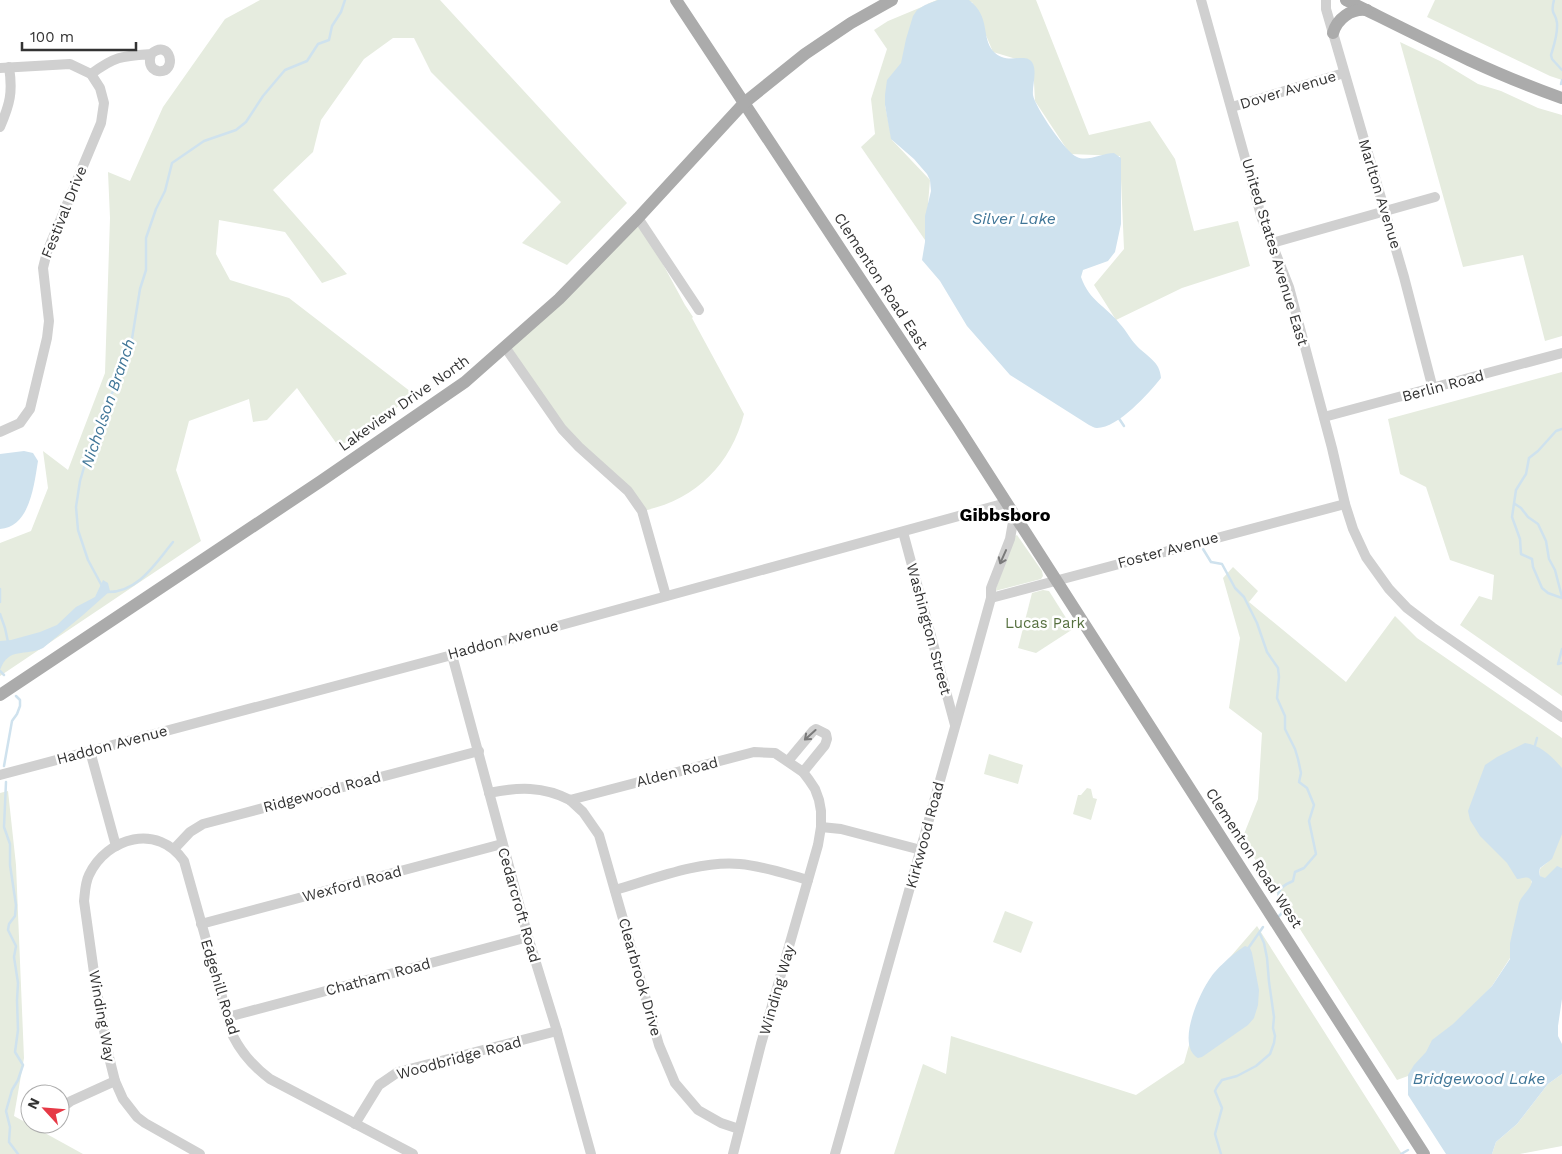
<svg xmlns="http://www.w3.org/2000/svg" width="1562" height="1154" font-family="'Work Sans',sans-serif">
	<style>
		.green { fill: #e6ecdf }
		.water { fill: #cfe2ee }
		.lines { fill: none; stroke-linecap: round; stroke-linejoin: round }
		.stream { stroke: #cfe2ee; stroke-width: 2.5 }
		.minor { stroke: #d0d0d0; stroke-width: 10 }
		.major { stroke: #ababab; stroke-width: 12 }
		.oneway { stroke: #7a7a7a }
		.labels { text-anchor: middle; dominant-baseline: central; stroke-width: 5; stroke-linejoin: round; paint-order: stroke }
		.street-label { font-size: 15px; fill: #333; stroke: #fff }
		.park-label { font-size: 15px; fill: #56703f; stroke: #fff }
		.water-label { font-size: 16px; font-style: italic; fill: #3f7597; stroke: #fff }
		.quarter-label { font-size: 18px; font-weight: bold; fill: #000; stroke: #fff }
	</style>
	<rect width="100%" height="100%" fill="#fff"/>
	<g class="green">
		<polygon points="260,0 440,0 627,203 567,265 522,243 561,202 431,72 414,38 393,38 364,59 321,120 313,152 273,190 347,274 322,283 285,232 219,220 216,254 230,280 289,298 415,395 339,447 297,388 267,420 253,422 249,399 189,421 176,470 201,541 0,676 0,543 31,531 48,488 43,451 68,470 105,373 110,218 108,172 130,181 163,107 225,19"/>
		<polygon points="937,0 1036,0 1089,135 1150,121 1175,159 1194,231 1238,221 1250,266 1182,288 1116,320 1094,285 1124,249 1120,156 1070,154 1035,101 1033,64 993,52 972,2 927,4"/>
		<polygon points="1435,0 1562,0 1562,80 1550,76 1427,17"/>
		<polygon points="924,6 885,105 892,140 930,180 925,240 861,147 875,134 871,99 887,49 874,30 888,21"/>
		<polygon points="1400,42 1440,61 1478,84 1501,91 1538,108 1562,115 1562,336 1545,341 1523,255 1463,267"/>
		<path d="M638 218 685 305 693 317 692 318 744 414C731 465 694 501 642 511L579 447 505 347Z"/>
		<polygon points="1562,372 1562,696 1460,625 1479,596 1492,600 1494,575 1450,560 1426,487 1400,474 1388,419"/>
		<polygon points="1017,535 1042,571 1043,576 1041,579 995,591 1015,536"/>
		<polygon points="1233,567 1258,591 1249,602 1346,682 1395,616 1417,638 1562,738 1562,776 1531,878 1532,884 1510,958 1492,986 1408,1076 1397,1080 1242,839 1258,799 1262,733 1229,708 1240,638 1223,578"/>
		<polygon points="1043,590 1049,591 1073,629 1036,653 1018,648 1032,593"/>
		<polygon points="989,754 1023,765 1018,784 984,774"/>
		<polygon points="1087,788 1091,789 1093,798 1097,799 1091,820 1073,814 1078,795 1081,795"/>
		<polygon points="8,791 16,865 24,1058 14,1116 83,1154 0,1154 0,793"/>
		<path d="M1562 826V868L1557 867 1547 878H1543L1540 876C1537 866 1545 867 1549 860 1555 850 1558 837 1562 826Z"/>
		<polygon points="1005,911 1033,922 1021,953 993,942"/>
		<polygon points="1257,926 1402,1154 894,1154 923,1064 946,1074 951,1036 1136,1095 1184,1063 1206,985"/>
		<polygon points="1562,1074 1562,1146 1520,1154 1492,1154 1496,1142 1517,1124 1548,1084"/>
	</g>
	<g class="water">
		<path d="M938 0H969C991 17 981 37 993 51 1007 67 1027 50 1033 64 1037 73 1032 86 1033 95 1035 107 1066 153 1077 157 1087 162 1103 153 1114 153L1121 158V224L1115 252 1108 261 1083 270 1081 277C1090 302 1105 305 1120 324 1126 330 1130 339 1136 345 1147 357 1160 361 1161 378 1149 393 1118 428 1097 428 1094 428 1092 426 1089 425L1010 375 967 326 940 281 922 260 925 242V216L931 191 930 180 927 174 914 159 891 139 885 105V95L887 80 901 63 906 39 913 16 917 10 925 5Z"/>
		<path d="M24 451 33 453 38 461C34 485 30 527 0 529V454Z"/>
		<path d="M103 580 108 583 110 591 83 615 43 648C25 657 9 646 0 670V641L11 640 40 632 57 625 76 607 95 597Z"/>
		<path d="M1525 743C1541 745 1552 757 1562 768V834L1552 859 1540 868 1539 872 1540 876 1545 878 1557 866 1562 868V999L1558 1026V1036L1562 1044V1074L1548 1084 1517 1124 1496 1142 1492 1154H1446L1408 1095V1075L1414 1065 1426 1052 1432 1040 1453 1024 1492 986 1510 959V943L1519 903C1522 895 1530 890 1532 882 1529 874 1523 879 1517 879L1507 863 1480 836 1470 820 1468 811 1485 765 1497 757Z"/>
		<path d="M1245 946 1250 948 1252 953 1259 990 1258 1005 1254 1018 1248 1025 1202 1057 1198 1058C1175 1045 1200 992 1211 977 1218 967 1235 952 1245 946Z"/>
	</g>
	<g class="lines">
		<g class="stream">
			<path d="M1554 0C1550 16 1556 12 1557 23 1558 34 1554 45 1551 55L1552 59 1562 70"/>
			<polyline points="1561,84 1562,80"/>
			<polyline points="1118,417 1124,426"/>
			<polyline points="1562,429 1556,431 1538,451 1529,458 1526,474 1516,490 1512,517 1520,539 1521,554 1532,559 1533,567 1542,588 1548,593 1562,598"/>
			<polyline points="1515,504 1521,508 1528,517 1538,524 1546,541 1549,559 1555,570 1562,597"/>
			<path d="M1203 549 1211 562 1222 564 1235 588 1244 597 1257 623 1267 652 1278 668 1279 677 1277 698 1285 716V729L1295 749 1298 759 1301 773 1299 782 1307 788 1314 805 1309 821 1316 854 1304 868 1295 872 1293 881C1274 889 1277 895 1283 912L1278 917"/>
			<polyline points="102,586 88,560 78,530 76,507 80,481 85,464 106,404 116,386 119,369 122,365 123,356 131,345 140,289 146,270 146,238 156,209 165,191 172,163 204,141 236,130 246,122 263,96 279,77 285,70 307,61 318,44 329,40 332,26 341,12 345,0"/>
			<polyline points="0,589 0,602"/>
			<path d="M105 592C137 594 155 564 173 542"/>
			<polyline points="0,614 5,628 8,642"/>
			<polyline points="1562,649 1558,664 1562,663"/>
			<polyline points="0,671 4,675"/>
			<polyline points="1534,749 1537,738"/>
			<polyline points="4,766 12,721 17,714 20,706 20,700 16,696"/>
			<polyline points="6,782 4,827 10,844 10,865 16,905 15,916 9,924 8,930 16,946 14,957 18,983 17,1000 18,1030 15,1052 23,1065 18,1080 12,1090 6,1111 10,1127 9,1142 18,1154"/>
			<polyline points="1247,950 1263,927"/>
			<polyline points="1221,1154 1215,1134 1222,1108 1215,1091 1217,1087 1222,1080 1237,1076 1256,1066 1270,1054 1274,1043 1275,1036 1273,1028 1274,1017 1269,982 1267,958 1264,943 1260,934"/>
			<polyline points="1401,1154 1408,1150"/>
		</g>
		<g class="minor">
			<polyline points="1201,0 1262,219 1289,287 1332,448 1345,504 1353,529 1366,557 1389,589 1407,608 1432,627 1562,717"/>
			<polyline points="1326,0 1326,9 1404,277 1433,389"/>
			<polyline points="0,68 70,64 91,74 100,88 104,103 101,123 47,252 43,268 49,321 47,338 30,409 20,423 0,432"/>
			<path d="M91 74C115 56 122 56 151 54 149 61 149 69 158 71 178 74 171 37 151 54"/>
			<polyline points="1232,107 1344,73"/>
			<path d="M0 127C10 104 13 92 9 67"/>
			<polyline points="638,218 699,310"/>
			<polyline points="1272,243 1435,197"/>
			<polyline points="505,347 562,429 579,447 628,491 642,511 666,596"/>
			<polyline points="1324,417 1562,353"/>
			<polyline points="903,532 955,725"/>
			<polyline points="991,598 1345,504"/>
			<polyline points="452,655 528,937 557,1031 591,1154"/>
			<polyline points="90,751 116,846"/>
			<polyline points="788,761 813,731 816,729 826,734 827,739 825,745 803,772"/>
			<polyline points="0,775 452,655 1006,503"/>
			<path d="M489 793C518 787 543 786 570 800L754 752 775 753 803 772 809 780 815 789 819 800 821 811V827L818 845 761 1044 733 1154"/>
			<polyline points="570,800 583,812 599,835 659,1045 675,1083 698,1110 721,1123 739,1129"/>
			<polyline points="821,827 841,829 921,850"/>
			<polyline points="174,849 190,832 203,824 479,751"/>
			<path d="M615 890C653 879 701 860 740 864 763 866 786 874 808 880"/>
			<polyline points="201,924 502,844"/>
			<polyline points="228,1017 528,937"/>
			<polyline points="60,1109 71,1101 115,1081"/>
			<polyline points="355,1124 379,1085 398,1072 557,1031"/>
			<polyline points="44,1128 47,1124"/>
			<path d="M200 1154 145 1123 137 1117 123 1099 115 1081 109 1057 96 987 84 901C85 893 85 883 89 875 107 837 158 823 184 861L233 1036C242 1054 254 1067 270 1079L413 1154"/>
			<polyline points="835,1154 973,663 991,598 991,588 1010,539 1014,516"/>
		</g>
		<g class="major">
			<polyline points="676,0 958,427 1424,1154"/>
			<path d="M1346 0C1417 35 1487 72 1562 98"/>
			<path d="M1333 33C1337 19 1351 8 1367 10"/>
			<polyline points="0,695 321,481 465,382 559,299 638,218 744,103 805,54 851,23 892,0"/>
		</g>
	</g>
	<defs><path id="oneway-shaft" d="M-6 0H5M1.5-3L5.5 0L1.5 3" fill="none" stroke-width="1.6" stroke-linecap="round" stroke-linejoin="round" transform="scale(1.25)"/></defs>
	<g class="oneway">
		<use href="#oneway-shaft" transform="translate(1003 557) rotate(114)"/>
		<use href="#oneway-shaft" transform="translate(810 735) rotate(138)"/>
	</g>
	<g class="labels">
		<g class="street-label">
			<text transform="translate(1288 90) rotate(-17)">Dover Avenue</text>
			<text transform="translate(1380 194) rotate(73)">Marlton Avenue</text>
			<text transform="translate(64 212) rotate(-68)">Festival Drive</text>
			<text transform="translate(1275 252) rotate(73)">United States Avenue East</text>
			<text transform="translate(881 281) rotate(57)">Clementon Road East</text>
			<text transform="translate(1443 386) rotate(-15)">Berlin Road</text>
			<text transform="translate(404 403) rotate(-35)">Lakeview Drive North</text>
			<text transform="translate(1168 550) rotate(-15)">Foster Avenue</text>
			<text transform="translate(929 629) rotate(75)">Washington Street</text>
			<text transform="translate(503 640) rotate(-15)">Haddon Avenue</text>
			<text transform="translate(112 745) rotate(-15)">Haddon Avenue</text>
			<text transform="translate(677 772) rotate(-14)">Alden Road</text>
			<text transform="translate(322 792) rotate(-15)">Ridgewood Road</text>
			<text transform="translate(925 835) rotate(-75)">Kirkwood Road</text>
			<text transform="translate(1254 858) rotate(57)">Clementon Road West</text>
			<text transform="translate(352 884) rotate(-15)">Wexford Road</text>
			<text transform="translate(519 905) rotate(74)">Cedarcroft Road</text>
			<text transform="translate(378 977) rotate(-15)">Chatham Road</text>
			<text transform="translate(640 977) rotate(74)">Clearbrook Drive</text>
			<text transform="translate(220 987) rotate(73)">Edgehill Road</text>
			<text transform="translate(777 990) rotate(-74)">Winding Way</text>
			<text transform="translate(102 1016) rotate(80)">Winding Way</text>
			<text transform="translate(459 1058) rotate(-15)">Woodbridge Road</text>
		</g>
		<g class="park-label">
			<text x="1045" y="623">Lucas Park</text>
		</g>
		<g class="water-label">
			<text x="1014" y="218">Silver Lake</text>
			<text transform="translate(108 403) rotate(-71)">Nicholson Branch</text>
			<text x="1479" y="1078">Bridgewood Lake</text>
		</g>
		<g class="quarter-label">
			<text x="1005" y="514">Gibbsboro</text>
		</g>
	</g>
	<g transform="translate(45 1109) rotate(296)"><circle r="24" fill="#ffffff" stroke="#adadad"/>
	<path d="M0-4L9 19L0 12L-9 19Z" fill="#e63946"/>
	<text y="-8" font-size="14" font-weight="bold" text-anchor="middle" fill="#333333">N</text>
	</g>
	<path d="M22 42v8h114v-8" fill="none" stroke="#333333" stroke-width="2.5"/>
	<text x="30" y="42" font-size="15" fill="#333333" stroke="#ffffff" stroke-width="4" paint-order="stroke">100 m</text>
</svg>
